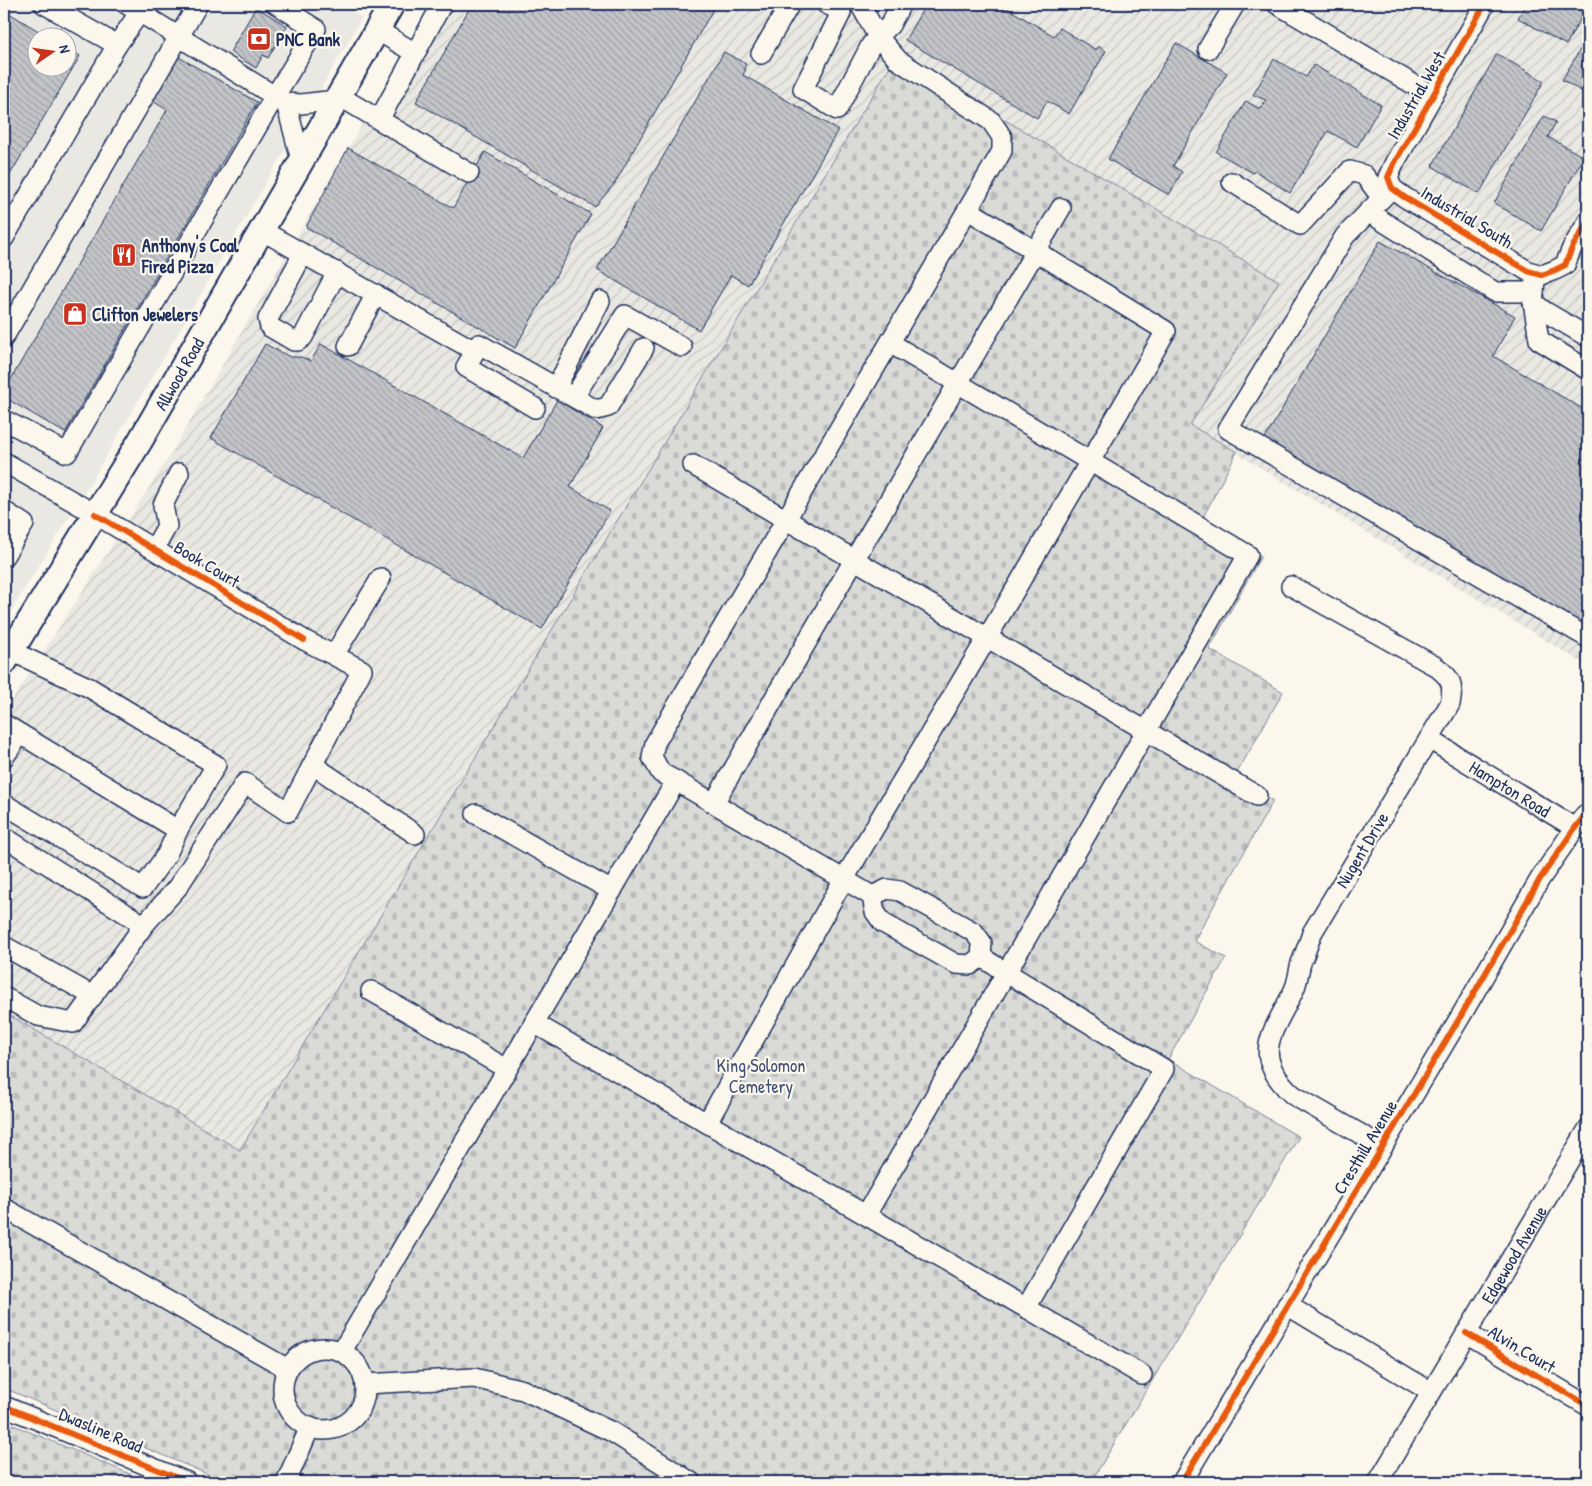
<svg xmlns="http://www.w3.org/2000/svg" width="1592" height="1486" font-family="'Patrick Hand',sans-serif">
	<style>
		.built { fill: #eae8e2; fill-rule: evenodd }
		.industrial { fill: url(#industrial-furrows) }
		.cemetery { fill: url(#cemetery-stones); stroke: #7a849a }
		.building { fill: url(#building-back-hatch); stroke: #1b2f5e }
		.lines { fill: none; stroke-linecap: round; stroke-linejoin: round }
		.minor-casing { stroke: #1b2f5e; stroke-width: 22 }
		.major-casing { stroke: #1b2f5e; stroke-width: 28 }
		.minor { stroke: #fbf7ec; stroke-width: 19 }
		.major { stroke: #fbf7ec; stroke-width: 24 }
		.cycleway-casing { stroke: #fbf7ec; stroke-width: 9 }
		.cycleway { stroke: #e8590c; stroke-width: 6 }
		.labels { text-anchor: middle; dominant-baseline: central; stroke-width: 4.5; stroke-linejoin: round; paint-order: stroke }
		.poi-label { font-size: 18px; font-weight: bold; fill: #1b2f5e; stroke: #fbf7ec; text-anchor: start }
		.street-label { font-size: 18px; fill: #1b2f5e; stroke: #fbf7ec }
		.park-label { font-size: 18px; fill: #415176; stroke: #fbf7ec }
	</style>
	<defs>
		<pattern id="industrial-furrows" width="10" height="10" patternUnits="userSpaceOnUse" patternTransform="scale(1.25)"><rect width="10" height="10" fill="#eae8e2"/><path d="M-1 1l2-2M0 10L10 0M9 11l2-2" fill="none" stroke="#c8c7c4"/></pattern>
		<pattern id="cemetery-stones" width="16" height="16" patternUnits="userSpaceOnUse" patternTransform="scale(1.25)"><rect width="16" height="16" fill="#dadad7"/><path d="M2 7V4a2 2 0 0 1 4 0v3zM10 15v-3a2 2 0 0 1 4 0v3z" fill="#babbbb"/></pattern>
		<pattern id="building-back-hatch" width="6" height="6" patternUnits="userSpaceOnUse" patternTransform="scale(1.25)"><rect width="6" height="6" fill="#c3c5c9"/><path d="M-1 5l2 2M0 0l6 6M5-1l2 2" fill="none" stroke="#9ea0a6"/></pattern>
	</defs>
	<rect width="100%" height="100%" fill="#fbf7ec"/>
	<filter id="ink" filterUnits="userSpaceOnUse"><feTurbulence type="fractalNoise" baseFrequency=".02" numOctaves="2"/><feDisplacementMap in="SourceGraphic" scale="10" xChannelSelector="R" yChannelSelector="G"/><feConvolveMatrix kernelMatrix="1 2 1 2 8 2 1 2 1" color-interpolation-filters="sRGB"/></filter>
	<g filter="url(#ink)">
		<path class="built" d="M4 4H338L362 18 92 480 4 622ZM38 38H68V68H38Z"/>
		<polygon class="industrial" points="432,4 1588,4 1588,666 1190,425 1278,281 896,57 240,1150 4,1012 4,713 169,457"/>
		<g class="cemetery">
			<polygon points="896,56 1279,281 1190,425 1237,452 1201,521 1261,556 1209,649 1283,692 1234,778 1273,801 1194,941 1226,958 1168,1059 1299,1137 1091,1482 226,1482 4,1388 4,1012 240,1150"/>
			<polygon points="4,1421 149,1482 4,1482"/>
		</g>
		<g class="building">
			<polygon points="472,4 716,4 615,183 595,207 416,102"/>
			<polygon points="926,4 1000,4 1054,36 1060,28 1096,50 1098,46 1106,51 1069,114 1047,101 1037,118 905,40"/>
			<polygon points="1526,4 1588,4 1588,5 1566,45 1518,18"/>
			<polygon points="256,7 287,26 268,58 263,55 256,68 230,52"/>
			<polygon points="4,10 50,38 38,38 38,68 68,68 68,48 80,56 4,185"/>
			<polygon points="1588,36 1588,95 1562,80"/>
			<polygon points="1176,43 1227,73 1173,166 1182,172 1169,195 1108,159"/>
			<polygon points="724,52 746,64 744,68 746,69 743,75 838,130 748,285 731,275 699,330 597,270"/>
			<polygon points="1497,54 1544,81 1479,194 1432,166"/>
			<polygon points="177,56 257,102 65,433 4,397 4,391 167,110 151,100"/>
			<polygon points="1274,59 1306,77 1314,65 1381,105 1357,147 1328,131 1290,193 1255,171 1253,173 1216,152 1246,101 1260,109 1266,100 1253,95"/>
			<polygon points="1544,116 1556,122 1548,137 1584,157 1541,231 1494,203"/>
			<polygon points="348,148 453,208 485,152 591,214 515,348 306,227"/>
			<polygon points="1380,241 1515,316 1493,356 1588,412 1588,630 1264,440"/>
			<polygon points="265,344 290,357 301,357 311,361 321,344 523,458 557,400 603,428 570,487 610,511 542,629 211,438"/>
		</g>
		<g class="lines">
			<defs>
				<g id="minor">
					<polyline points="44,4 117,45"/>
					<polyline points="126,4 286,103 301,104 336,100"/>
					<polyline points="826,4 835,8 841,13 803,89 837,110 871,45 878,37 860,4"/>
					<polyline points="1277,4 1433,96"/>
					<polyline points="1485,4 1395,162 1388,177 1392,188 1404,197 1528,271 1542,275 1555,270 1565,265 1572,248 1588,221"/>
					<polyline points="377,30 415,53"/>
					<polyline points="1208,49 1235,4"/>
					<polyline points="761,54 790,4"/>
					<polyline points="339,96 469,173"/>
					<polyline points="286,103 301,160"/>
					<polyline points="379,120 442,4"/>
					<polyline points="1232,182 1300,225 1350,171 1364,175 1382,198"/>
					<polyline points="1392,188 1345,236 1228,429 1588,638"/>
					<polyline points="1368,212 1495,292 1534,292"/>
					<polyline points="261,230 475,351"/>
					<polyline points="4,238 117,45 140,12"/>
					<polyline points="303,254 268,319 270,327 294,341 298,341 303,337 337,272"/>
					<polyline points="1535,281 1533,302 1539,340 1588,370"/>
					<polyline points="1533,302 1544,311 1588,337"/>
					<polyline points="4,337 198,4"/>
					<polyline points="348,346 376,294"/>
					<polyline points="556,388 600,301"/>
					<polyline points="574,397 625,315 682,347"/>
					<polyline points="535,408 466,367 479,344 596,410 608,407 644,348"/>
					<polyline points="4,420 67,453 275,96 316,29 276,4"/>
					<polyline points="4,462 95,514 304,640 362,670 288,812 245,783 177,888 144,925 4,837"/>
					<polyline points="693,465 1257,796"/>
					<polyline points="4,511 24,524 4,556"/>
					<polyline points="154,549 167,526 163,505 179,473"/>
					<path d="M1291 586 1435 666C1452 678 1454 685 1450 704L1312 933C1309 943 1305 953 1301 963 1298 973 1298 983 1293 992 1272 1035 1250 1055 1293 1095L1383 1147"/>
					<polyline points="334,655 381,578"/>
					<polyline points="4,724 178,830"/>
					<path id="s1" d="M1429 739 1575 828"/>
					<polyline points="4,757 20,734"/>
					<polyline points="313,765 415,834"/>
					<polyline points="676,781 872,896"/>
					<polyline points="714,803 854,560 1061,208"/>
					<polyline points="4,804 143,888 167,854 179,828 216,765 90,688 11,651"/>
					<polyline points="476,814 612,891"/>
					<polygon points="887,889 900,891 974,932 982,943 981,957 970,965 956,964 883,923 875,912 872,896"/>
					<polyline points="4,946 93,996"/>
					<polyline points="981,957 1164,1069 1026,1308"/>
					<polyline points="371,991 507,1069"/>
					<polyline points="4,997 38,1016 73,1023 144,925"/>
					<polyline points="534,1023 1142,1375"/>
					<polyline points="707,1123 844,879 987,638 1166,331 968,210"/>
					<polyline points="4,1208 288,1369"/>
					<polyline points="866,1215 1248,555 890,343"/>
					<polyline points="1287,1305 1431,1392"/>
					<polyline points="1466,1333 1588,1406"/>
					<circle cx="324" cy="1389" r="41"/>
					<polyline points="342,1351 676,781 661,773 652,757 655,743 1002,151 1002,137 991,121 898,60 878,37 890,25 901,4"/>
					<polyline points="365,1384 474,1378 523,1390 612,1432 691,1482"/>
					<polyline points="4,1406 187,1482"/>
					<polyline points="286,1482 310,1427"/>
					<polyline points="1182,1482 1462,1014 1540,879 1575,828 1585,815 1588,813"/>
					<path id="s2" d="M1378 1482 1588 1129"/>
				</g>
				<g id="major">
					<path id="s3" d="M4 663 140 441 392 4"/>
				</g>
			</defs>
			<use href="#minor" class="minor-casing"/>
			<use href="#major" class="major-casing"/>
			<use href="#minor" class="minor"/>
			<use href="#major" class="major"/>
			<defs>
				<g id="cycleway">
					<polyline points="1485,4 1395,162 1388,177 1392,188 1404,197 1528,271 1542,275 1555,270 1565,265 1572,248 1588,221"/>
					<polyline points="95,514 304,640"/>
					<polyline points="1466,1333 1588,1406"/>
					<polyline points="4,1406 187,1482"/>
					<polyline points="1182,1482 1462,1014 1540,879 1575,828 1585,815 1588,813"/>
				</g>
			</defs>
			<use href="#cycleway" class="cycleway-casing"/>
			<use href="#cycleway" class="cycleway"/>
		</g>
	</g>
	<defs>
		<symbol id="bank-square" viewBox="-11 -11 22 22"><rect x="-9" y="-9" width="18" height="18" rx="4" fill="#c8321e" stroke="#fbf7ec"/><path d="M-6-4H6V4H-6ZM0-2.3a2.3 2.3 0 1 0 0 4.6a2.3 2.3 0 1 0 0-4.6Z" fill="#fff"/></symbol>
		<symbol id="restaurant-square" viewBox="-11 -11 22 22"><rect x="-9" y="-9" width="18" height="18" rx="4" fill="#c8321e" stroke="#fbf7ec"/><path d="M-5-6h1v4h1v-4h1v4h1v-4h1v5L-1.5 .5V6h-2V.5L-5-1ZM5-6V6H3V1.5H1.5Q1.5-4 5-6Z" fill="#fff"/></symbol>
		<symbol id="shop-square" viewBox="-11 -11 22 22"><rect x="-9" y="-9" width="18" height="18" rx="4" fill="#c8321e" stroke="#fbf7ec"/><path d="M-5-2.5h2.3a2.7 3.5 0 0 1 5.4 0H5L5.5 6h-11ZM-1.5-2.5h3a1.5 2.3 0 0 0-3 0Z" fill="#fff"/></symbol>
	</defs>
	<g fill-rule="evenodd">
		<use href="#bank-square" x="245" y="25" width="28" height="28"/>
		<use href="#restaurant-square" x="110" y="241" width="28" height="28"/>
		<use href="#shop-square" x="61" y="300" width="28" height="28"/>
	</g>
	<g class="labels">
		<g class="poi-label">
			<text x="276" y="39">PNC Bank</text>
			<text x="142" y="245">Anthony's Coal<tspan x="142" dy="21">Fired Pizza</tspan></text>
			<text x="92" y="314">Clifton Jewelers</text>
		</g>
		<g class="street-label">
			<text transform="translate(1416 95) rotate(-60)">Industrial West</text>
			<text transform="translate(1467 217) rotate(31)">Industrial South</text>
			<text stroke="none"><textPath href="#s3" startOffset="338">Allwood Road</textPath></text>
			<text transform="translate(207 564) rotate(31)">Book Court</text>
			<text stroke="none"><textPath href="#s1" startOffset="95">Hampton Road</textPath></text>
			<text transform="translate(1362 850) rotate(-59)">Nugent Drive</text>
			<text transform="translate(1365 1147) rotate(-59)">Cresthill Avenue</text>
			<text stroke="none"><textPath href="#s2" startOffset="265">Edgewood Avenue</textPath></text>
			<text transform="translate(1522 1349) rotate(31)">Alvin Court</text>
			<text transform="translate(101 1430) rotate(23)">Dwasline Road</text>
		</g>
		<g class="park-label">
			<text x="761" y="1065">King Solomon<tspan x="761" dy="21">Cemetery</tspan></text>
		</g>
	</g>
	<rect width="1592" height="1486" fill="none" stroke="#fbf7ec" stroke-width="20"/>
	<rect x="10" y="10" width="1572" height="1466" fill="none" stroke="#1b2f5e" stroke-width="2" filter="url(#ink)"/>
	<g transform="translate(52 52) rotate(77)"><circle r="24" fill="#fbf7ec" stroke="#a1a7b3"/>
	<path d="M0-4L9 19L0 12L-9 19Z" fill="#c8321e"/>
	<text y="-8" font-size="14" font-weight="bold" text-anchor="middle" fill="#1b2f5e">N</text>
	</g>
</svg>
